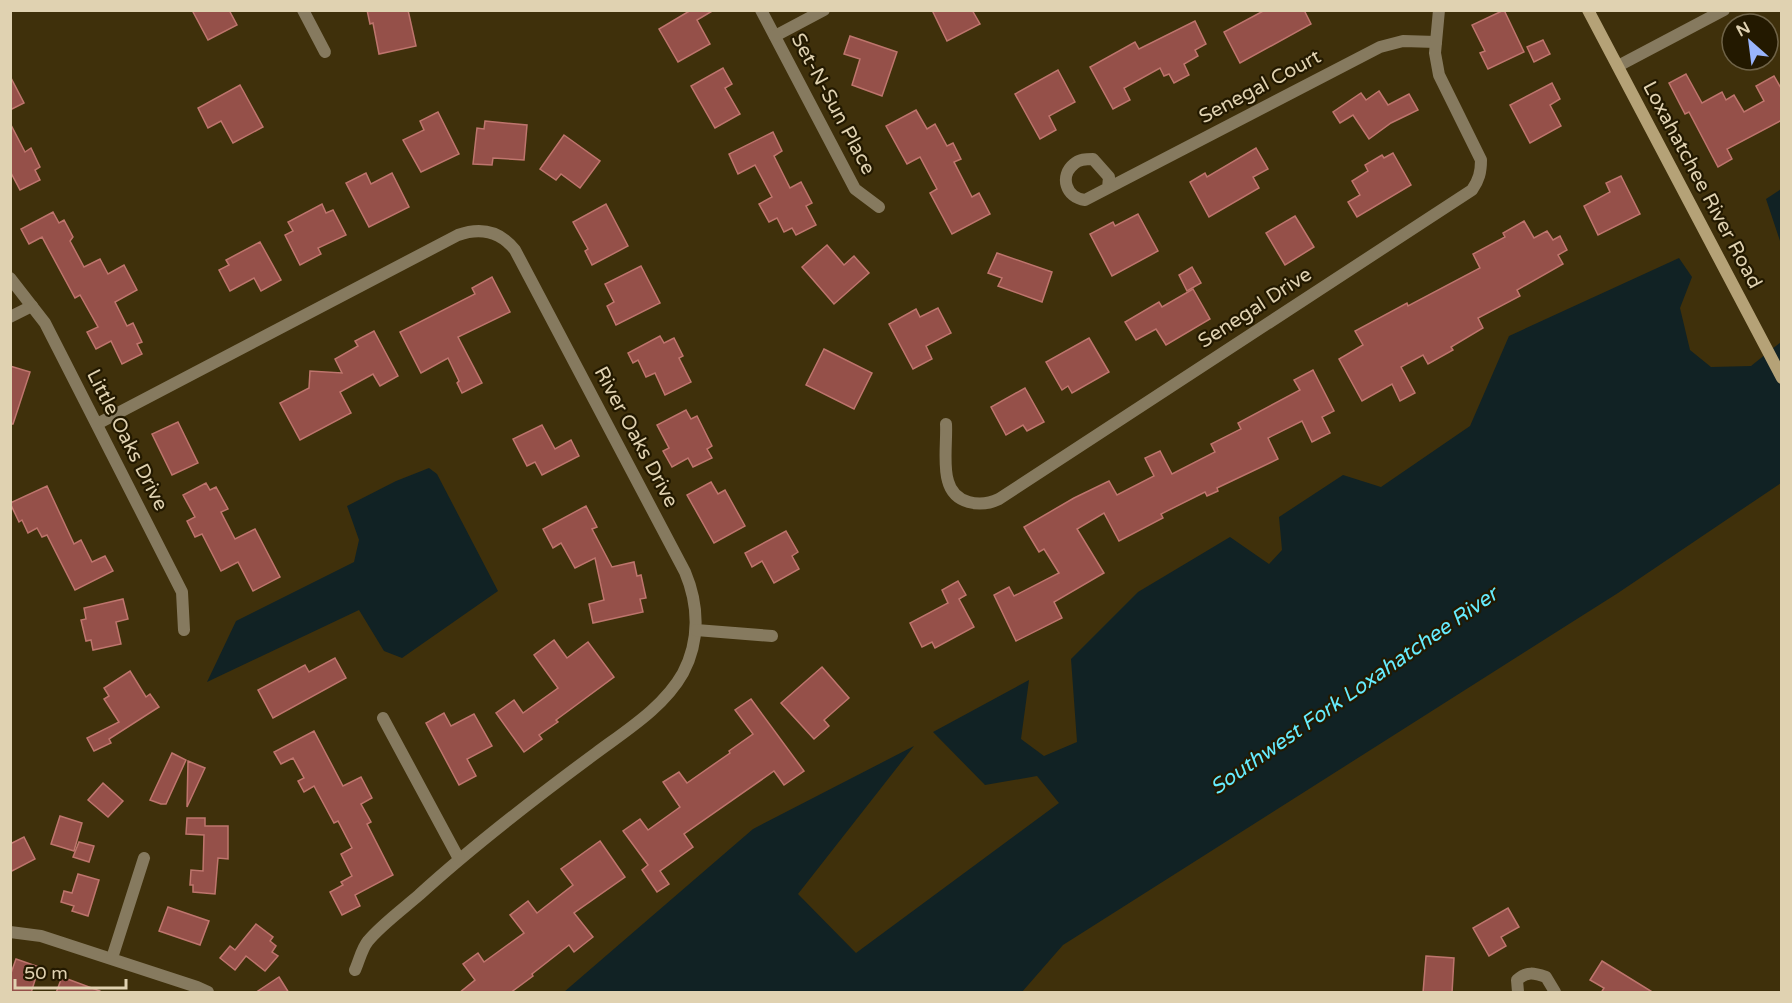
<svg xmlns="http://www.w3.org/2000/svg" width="1792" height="1003" font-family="'Varela Round',sans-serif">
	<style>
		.water { fill: #112224 }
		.building { fill: #955049; stroke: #be756d; stroke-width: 1.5 }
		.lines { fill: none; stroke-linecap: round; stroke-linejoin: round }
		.street { stroke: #867a5f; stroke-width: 12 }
		.secondary { stroke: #b5a277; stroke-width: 12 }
		.labels { text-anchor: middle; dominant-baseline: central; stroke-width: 4.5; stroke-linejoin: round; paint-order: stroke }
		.street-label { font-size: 20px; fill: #e0d2b1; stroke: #231900 }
		.water-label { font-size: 21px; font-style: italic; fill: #66ecfe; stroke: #231900 }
	</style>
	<rect width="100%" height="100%" fill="#3f300b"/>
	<g class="water">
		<polygon points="1781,189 1781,244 1766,199"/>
		<polygon points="1679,258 1692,277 1680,308 1690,350 1711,367 1751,366 1781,342 1781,483 1618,593 1063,945 1022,992 564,992 753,829 914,746 798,894 856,953 1059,803 1037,776 985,785 933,732 1029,680 1021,739 1044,756 1077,742 1071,659 1138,592 1230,537 1269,564 1282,550 1279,517 1343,475 1381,487 1470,426 1509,336"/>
		<polygon points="429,468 437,474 498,591 402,658 384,651 359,610 207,682 236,621 354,562 359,540 347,506 396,481"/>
	</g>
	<g class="building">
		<polygon points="192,10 229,10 237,25 208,40"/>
		<polygon points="367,10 408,10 416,46 379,54 373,23 370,24"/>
		<polygon points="691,10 714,10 697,20 710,44 678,62 659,29"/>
		<polygon points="932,10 972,10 980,24 947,41"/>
		<polygon points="1265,10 1304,10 1311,24 1240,63 1224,32"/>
		<polygon points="1504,10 1524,52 1488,69 1480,53 1485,51 1472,25"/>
		<polygon points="1195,21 1206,44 1195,50 1198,56 1184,64 1189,75 1174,83 1169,74 1164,76 1160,68 1124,88 1130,100 1113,109 1090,67 1135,42 1139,49"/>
		<polygon points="850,36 897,52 882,96 852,85 860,59 844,54"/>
		<polygon points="1543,40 1550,54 1534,62 1527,47"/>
		<polygon points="723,68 732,84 725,88 740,114 715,128 691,86"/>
		<polygon points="1058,70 1075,102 1049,116 1056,130 1040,139 1015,94"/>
		<polygon points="1686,74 1702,103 1722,92 1726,100 1734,95 1744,112 1764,101 1756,86 1774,76 1782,90 1782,120 1727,149 1732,159 1718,167 1689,112 1685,114 1669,83"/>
		<polygon points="10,76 24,103 10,110"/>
		<polygon points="1552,83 1560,99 1550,105 1561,126 1530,143 1510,105"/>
		<polygon points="240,85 263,127 233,143 221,121 208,128 198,108"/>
		<polygon points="1379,91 1388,105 1409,94 1418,110 1391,123 1369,139 1353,115 1340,123 1333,112 1361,93 1366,100"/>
		<polygon points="916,110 927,129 935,124 947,146 953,143 961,159 954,162 972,197 979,193 990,214 952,234 930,193 937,189 920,157 907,164 886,126"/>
		<polygon points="438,112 459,154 421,172 403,140 424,130 420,121"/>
		<polygon points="485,121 527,125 524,160 493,158 492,165 473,164 477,128 484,129"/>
		<polygon points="10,123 25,152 31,148 40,167 35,170 40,180 20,190 10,171"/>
		<polygon points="773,132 782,151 774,156 790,188 801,182 812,203 806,206 816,225 796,235 792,228 784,232 777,218 769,222 759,204 772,197 755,165 738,174 729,154"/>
		<polygon points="564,135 600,161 580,188 561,174 556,180 540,169"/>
		<polygon points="1256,148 1268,169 1253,177 1259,188 1209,217 1190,182 1205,173 1207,177"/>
		<polygon points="1393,153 1411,185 1357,217 1348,202 1360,195 1352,181 1368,171 1365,165 1382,155 1384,158"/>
		<polygon points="366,173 371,184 392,173 409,207 369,227 346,183"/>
		<polygon points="1621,176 1640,214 1598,235 1584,206 1610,192 1606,183"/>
		<polygon points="322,204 326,213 333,210 346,235 318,248 321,254 300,265 285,235 293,231 288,222"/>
		<polygon points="606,204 628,246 592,265 585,251 588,249 573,222"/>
		<polygon points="53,212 59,223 64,220 73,237 70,241 84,267 100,259 108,274 124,265 137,290 115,302 127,326 133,323 142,342 137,344 142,354 122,364 111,341 96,349 87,332 98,327 80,295 75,298 42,237 29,244 21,229"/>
		<polygon points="1138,214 1158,251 1112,276 1090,234 1113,222 1115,226"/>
		<polygon points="1295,216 1314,247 1285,265 1266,233"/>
		<polygon points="1524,221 1534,238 1547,231 1553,240 1560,236 1567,250 1558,255 1563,264 1517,290 1520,296 1478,318 1483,328 1451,347 1453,350 1428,364 1423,355 1401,367 1415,393 1400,401 1392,384 1362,401 1339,359 1363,345 1355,331 1407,303 1408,306 1480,268 1473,254 1505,237 1503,233"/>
		<polygon points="260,242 281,280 261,291 254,278 230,291 219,270 229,265 226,260"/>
		<polygon points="827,245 844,265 854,256 869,273 834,304 802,267"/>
		<polygon points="997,253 1052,272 1042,302 998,286 1002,278 988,273"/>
		<polygon points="641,266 660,303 616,325 607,306 614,302 605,284"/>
		<polygon points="1192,267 1201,283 1187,291 1179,275"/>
		<polygon points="492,277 510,312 458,337 482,383 462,393 457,383 459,381 448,358 421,373 400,332 475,294 472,288"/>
		<polygon points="1193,289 1210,319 1166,345 1156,329 1136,340 1125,322 1159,302 1162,307"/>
		<polygon points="938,308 951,333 926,346 932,359 913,369 889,324 916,309 920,317"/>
		<polygon points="374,331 398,376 380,386 373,374 340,392 351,413 300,440 280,403 309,388 310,371 342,373 335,359 358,346 355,341"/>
		<polygon points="660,336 664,343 674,338 683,356 679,358 691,382 665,395 655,373 646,377 638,360 633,363 628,353"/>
		<polygon points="1089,338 1109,372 1072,393 1068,386 1062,390 1046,362"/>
		<polygon points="824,349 872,373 854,409 806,385"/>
		<polygon points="10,366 30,372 13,424 10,424"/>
		<polygon points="1313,370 1334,411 1322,417 1330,433 1312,442 1302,421 1268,438 1278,459 1217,488 1218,491 1207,496 1205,492 1161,514 1163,518 1119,541 1104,513 1077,529 1104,573 1054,602 1062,618 1016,641 994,595 1009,587 1014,596 1059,573 1044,549 1039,552 1024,527 1074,498 1109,481 1117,495 1154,476 1145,458 1160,451 1172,474 1215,452 1211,444 1241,429 1238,423 1300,390 1294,380"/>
		<polygon points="1025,388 1044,422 1027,431 1023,425 1006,435 991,407"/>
		<polygon points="686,410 691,419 697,416 712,446 707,449 712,458 693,467 688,458 672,467 663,451 669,448 657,425"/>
		<polygon points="178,422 198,463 172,475 152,434"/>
		<polygon points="542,425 555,449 571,440 579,456 542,475 535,462 527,466 513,439"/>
		<polygon points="711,482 718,494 725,490 745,526 714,543 687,495"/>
		<polygon points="206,483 210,490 216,487 228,509 221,512 235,539 255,529 280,577 253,591 238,562 221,571 202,534 195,537 187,521 195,517 183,495"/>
		<polygon points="47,486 74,544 81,540 92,562 105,556 113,571 75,590 47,535 42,537 37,528 28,533 22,520 19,522 10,503"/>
		<polygon points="586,506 597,527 592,529 612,567 634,562 637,576 641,575 646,598 640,599 643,612 593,623 589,604 604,600 595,558 575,568 561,543 553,548 543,529"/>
		<polygon points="786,531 798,552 792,556 799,569 774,583 762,561 752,567 745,553"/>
		<polygon points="958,581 966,595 959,599 974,627 935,648 932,642 922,647 910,623 948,603 942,590"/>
		<polygon points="123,599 128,619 116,622 121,644 93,650 91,640 86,641 81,620 86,619 84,608"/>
		<polygon points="554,640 567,658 588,642 614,677 556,720 558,722 539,735 542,739 524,752 496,713 514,700 523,713 558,688 534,655"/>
		<polygon points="335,658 346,678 273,718 258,690 305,665 309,672"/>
		<polygon points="822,667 849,698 824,720 829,726 814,739 781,703"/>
		<polygon points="130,671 146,697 150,694 159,707 109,739 111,743 94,751 87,738 119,722 104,699 109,696 104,688"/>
		<polygon points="751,699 804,771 784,785 774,771 684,834 693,847 660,871 669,884 657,892 642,870 648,865 623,831 640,819 648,830 680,807 663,782 679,772 687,783 730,753 729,751 753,734 735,710"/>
		<polygon points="444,713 451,726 474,714 492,746 467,759 476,776 459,785 426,723"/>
		<polygon points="314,731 343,786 361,777 372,798 361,804 371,822 367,824 393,875 355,895 360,906 342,915 330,892 343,885 341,882 352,876 341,854 352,848 338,821 334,823 314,786 304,792 298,781 304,778 293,758 281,764 274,752"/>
		<polygon points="172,753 186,760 166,804 161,804 150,800"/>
		<polygon points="188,761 205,768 187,807"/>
		<polygon points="103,783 123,801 108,817 88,800"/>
		<polygon points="60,816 82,823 74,851 51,844"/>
		<polygon points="187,818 205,818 205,826 228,826 228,859 218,858 215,894 193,892 193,885 190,885 191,870 203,871 204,835 186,834"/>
		<polygon points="24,837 35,859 10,872 10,844"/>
		<polygon points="600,841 625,877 574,913 593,937 574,952 569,945 532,974 533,976 510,993 459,993 475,980 463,964 478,953 484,962 524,933 510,915 528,901 537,913 573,885 561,869"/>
		<polygon points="79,842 94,846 89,862 73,857"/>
		<polygon points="78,874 99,880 88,916 72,911 74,906 61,902 64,891 72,893"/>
		<polygon points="168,907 209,921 200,945 159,931"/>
		<polygon points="1508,908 1519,927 1501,937 1506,946 1489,956 1473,928"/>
		<polygon points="256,924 273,937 270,941 276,946 272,952 278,956 265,971 246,956 235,970 220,958 230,946 235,950"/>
		<polygon points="1426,956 1454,958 1452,993 1423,993"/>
		<polygon points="16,959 39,967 31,993 10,993 10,976"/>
		<polygon points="1602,961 1654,993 1601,993 1604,988 1590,980"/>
		<polygon points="62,977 100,991 100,993 56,993"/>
		<polygon points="279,977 289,993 255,993"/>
	</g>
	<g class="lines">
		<g class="street">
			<polyline points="303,10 325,52"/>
			<polyline points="761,10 855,189 879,207"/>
			<polyline points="775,36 824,10"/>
			<polyline points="1618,66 1724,10"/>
			<path d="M1108 188 1109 177 1093 159C1086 159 1079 159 1074 164 1059 176 1066 198 1085 200L1380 47 1403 41 1436 42"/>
			<polyline points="10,278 45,323 182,592 184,630"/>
			<polyline points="10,317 32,306"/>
			<path d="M97 424 458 235C481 227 500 231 515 250L685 572C699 605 700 641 683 673 664 707 627 730 596 753 535 798 475 844 419 895 404 908 380 926 368 941 362 948 359 961 355 970"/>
			<path d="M946 424C947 440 943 466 948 481 954 504 980 508 999 499L1472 190C1479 180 1481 172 1481 160L1439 75 1435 53 1439 10"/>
			<polyline points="696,630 772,636"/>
			<polyline points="383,718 459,859"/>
			<polyline points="10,932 41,936 197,987 208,992"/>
			<polyline points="112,958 144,858"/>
			<path d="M1518 992 1517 980C1527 971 1534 973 1546 977L1555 992"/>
		</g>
		<polyline class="secondary" points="1588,10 1782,378"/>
	</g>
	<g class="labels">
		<g class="street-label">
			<text transform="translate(1260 87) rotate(-28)">Senegal Court</text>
			<text transform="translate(833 104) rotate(62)">Set-N-Sun Place</text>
			<text transform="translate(1702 185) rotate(62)">Loxahatchee River Road</text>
			<text transform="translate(1255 308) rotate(-33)">Senegal Drive</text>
			<text transform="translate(636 437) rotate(62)">River Oaks Drive</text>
			<text transform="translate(127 440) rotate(63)">Little Oaks Drive</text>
		</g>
		<g class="water-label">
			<text transform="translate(1354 691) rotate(-35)">Southwest Fork Loxahatchee River</text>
		</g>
	</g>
	<rect width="1792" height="1003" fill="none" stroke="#e0d2b1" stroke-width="24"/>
	<g transform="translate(1750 42) rotate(332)"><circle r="28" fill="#231900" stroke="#6f6347" stroke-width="1.5"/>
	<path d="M0-4.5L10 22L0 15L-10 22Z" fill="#99b5fd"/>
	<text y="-9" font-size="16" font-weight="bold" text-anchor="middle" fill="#e0d2b1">N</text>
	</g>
	<path d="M15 979v9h111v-9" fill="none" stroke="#e0d2b1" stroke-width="3"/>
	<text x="24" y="979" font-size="18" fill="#e0d2b1" stroke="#231900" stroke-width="4.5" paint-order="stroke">50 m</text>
</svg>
